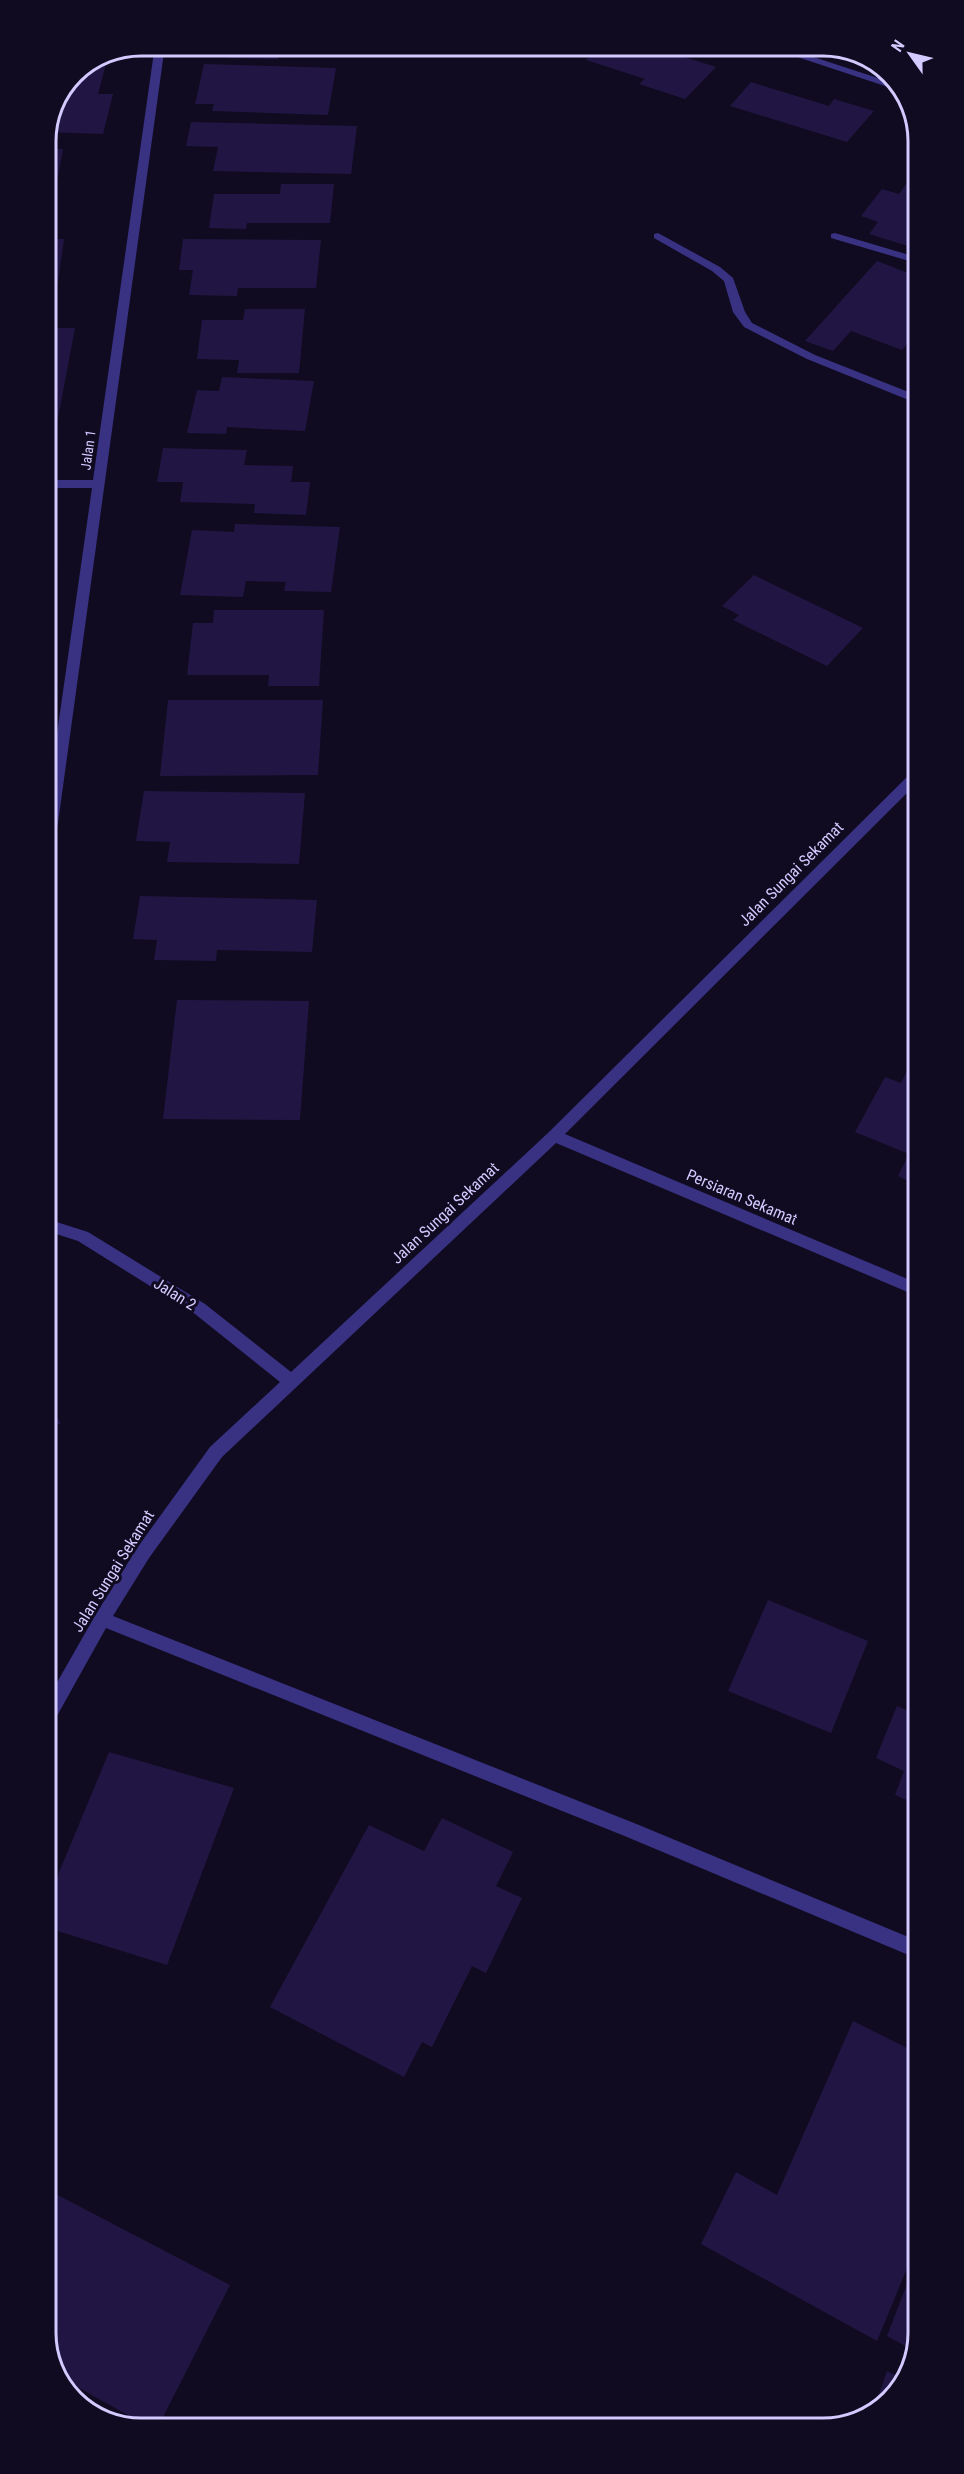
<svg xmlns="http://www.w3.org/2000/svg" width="964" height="2474" font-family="'Roboto Condensed',sans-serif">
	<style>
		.building { fill: #211643 }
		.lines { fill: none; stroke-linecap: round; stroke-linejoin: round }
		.street { fill: #393283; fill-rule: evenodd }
		.labels { text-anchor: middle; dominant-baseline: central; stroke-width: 6; stroke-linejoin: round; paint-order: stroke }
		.far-street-label { font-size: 14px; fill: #d3caff; stroke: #100b20 }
		.street-label { font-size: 16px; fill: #d3caff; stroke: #100b20 }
		.rim { fill: none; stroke: #d3caff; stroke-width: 3 }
	</style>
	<rect width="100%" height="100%" fill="#100b20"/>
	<g class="building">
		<polygon points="230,45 300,45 299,52 279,52 278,59 228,58"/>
		<polygon points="602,45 655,45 653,47 716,67 685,99 639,84 645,79 586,60"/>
		<polygon points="104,60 107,60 98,94 113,94 103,134 46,132 73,73"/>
		<polygon points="204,64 336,68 328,115 212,111 214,104 195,104"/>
		<polygon points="751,82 829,106 834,99 874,111 847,142 730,106"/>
		<polygon points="191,122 357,126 351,174 213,171 218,147 186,146"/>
		<polygon points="45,149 63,149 52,210 45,210"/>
		<polygon points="281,184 334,184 330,223 247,223 246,229 209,228 214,194 280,194"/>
		<polygon points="906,184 916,186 916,240 911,247 869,234 878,222 861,216 882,189 899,194"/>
		<polygon points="45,239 64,239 54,310 45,310"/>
		<polygon points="183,239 321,240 316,288 238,288 237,296 189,295 193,270 179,270"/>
		<polygon points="877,261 916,276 916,334 902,350 851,331 833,351 805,341"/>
		<polygon points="245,309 305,309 299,373 237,373 239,360 197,359 202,320 243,320"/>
		<polygon points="45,328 75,328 55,434 46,434"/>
		<polygon points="222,377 314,381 305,431 227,427 226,434 187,433 197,390 219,391"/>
		<polygon points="163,448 247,450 244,465 293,466 291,482 310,482 306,515 254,513 255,504 180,502 183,482 157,482"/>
		<polygon points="235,524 340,527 331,592 284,591 286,582 246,581 243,597 180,595 192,530 234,532"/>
		<polygon points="754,575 863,628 827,666 733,620 739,615 722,606"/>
		<polygon points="214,610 324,610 319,686 268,686 269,675 187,675 193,623 213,623"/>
		<polygon points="168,700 323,700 318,775 160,776"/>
		<polygon points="144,791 305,793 299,864 167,862 170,842 136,841"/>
		<polygon points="140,896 317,900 312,952 217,950 216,961 154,960 157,940 133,939"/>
		<polygon points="177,1000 309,1001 300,1120 163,1119"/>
		<polygon points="914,1057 917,1058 917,1185 898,1176 909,1154 855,1132 885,1077 901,1083"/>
		<polygon points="47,1402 61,1423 47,1431"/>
		<polygon points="768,1600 868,1641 831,1733 728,1691"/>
		<polygon points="897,1706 918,1715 918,1805 895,1795 904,1771 876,1758"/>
		<polygon points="109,1752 234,1788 167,1965 48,1928 48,1899"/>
		<polygon points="442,1818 513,1852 496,1886 522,1898 486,1973 472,1966 432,2047 422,2042 404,2077 270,2007 369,1825 424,1851"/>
		<polygon points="853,2021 919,2054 919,2239 877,2341 701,2244 736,2172 777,2195"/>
		<polygon points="48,2190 230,2285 157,2429 153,2429 61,2378 48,2358"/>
		<polygon points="919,2253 919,2334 913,2350 887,2336"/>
		<polygon points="887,2371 903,2379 899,2391 874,2408"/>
	</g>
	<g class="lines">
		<g class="street">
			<polygon points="155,45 165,45 53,859 46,864 46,811 92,488 46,488 46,480 93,480"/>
			<polygon points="761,45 777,45 896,84 900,91"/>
			<polygon points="658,233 720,267 733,278 745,312 752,323 815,355 916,395 916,403 807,359 744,327 733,312 724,281 712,271 654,238 654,234"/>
			<polygon points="835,233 916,257 916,263 831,238 831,234"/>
			<polygon points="917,770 917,783 565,1134 917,1283 917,1296 556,1143 222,1457 149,1558 113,1616 639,1825 918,1941 918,1959 627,1837 106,1628 53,1723 47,1725 47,1700 96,1614 137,1548 210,1447 280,1382 195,1314 78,1241 47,1231 47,1219 88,1232 205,1304 291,1372 549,1132 912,772"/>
		</g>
	</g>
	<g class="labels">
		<g class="far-street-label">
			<text transform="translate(88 450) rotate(-82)">Jalan 1</text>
		</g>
		<g class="street-label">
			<text transform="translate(791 874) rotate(-45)">Jalan Sungai Sekamat</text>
			<text transform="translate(742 1197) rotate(23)">Persiaran Sekamat</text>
			<text transform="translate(445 1213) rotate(-43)">Jalan Sungai Sekamat</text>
			<text transform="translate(175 1294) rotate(32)">Jalan 2</text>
			<text transform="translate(113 1571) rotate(-58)">Jalan Sungai Sekamat</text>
		</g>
	</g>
	<path d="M0 0H964V2474H0ZM141 56H823A85 85 0 0 1 908 141V2333A85 85 0 0 1 823 2418H141A85 85 0 0 1 56 2333V141A85 85 0 0 1 141 56Z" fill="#100b20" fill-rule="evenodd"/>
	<path class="rim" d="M141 56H823A85 85 0 0 1 908 141V2333A85 85 0 0 1 823 2418H141A85 85 0 0 1 56 2333V141A85 85 0 0 1 141 56Z"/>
	<g transform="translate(910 54) rotate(304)" stroke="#100b20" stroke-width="4.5" paint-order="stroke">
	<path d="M0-4.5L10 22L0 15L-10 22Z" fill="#d3caff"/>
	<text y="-9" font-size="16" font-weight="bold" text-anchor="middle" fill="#d3caff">N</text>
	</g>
</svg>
